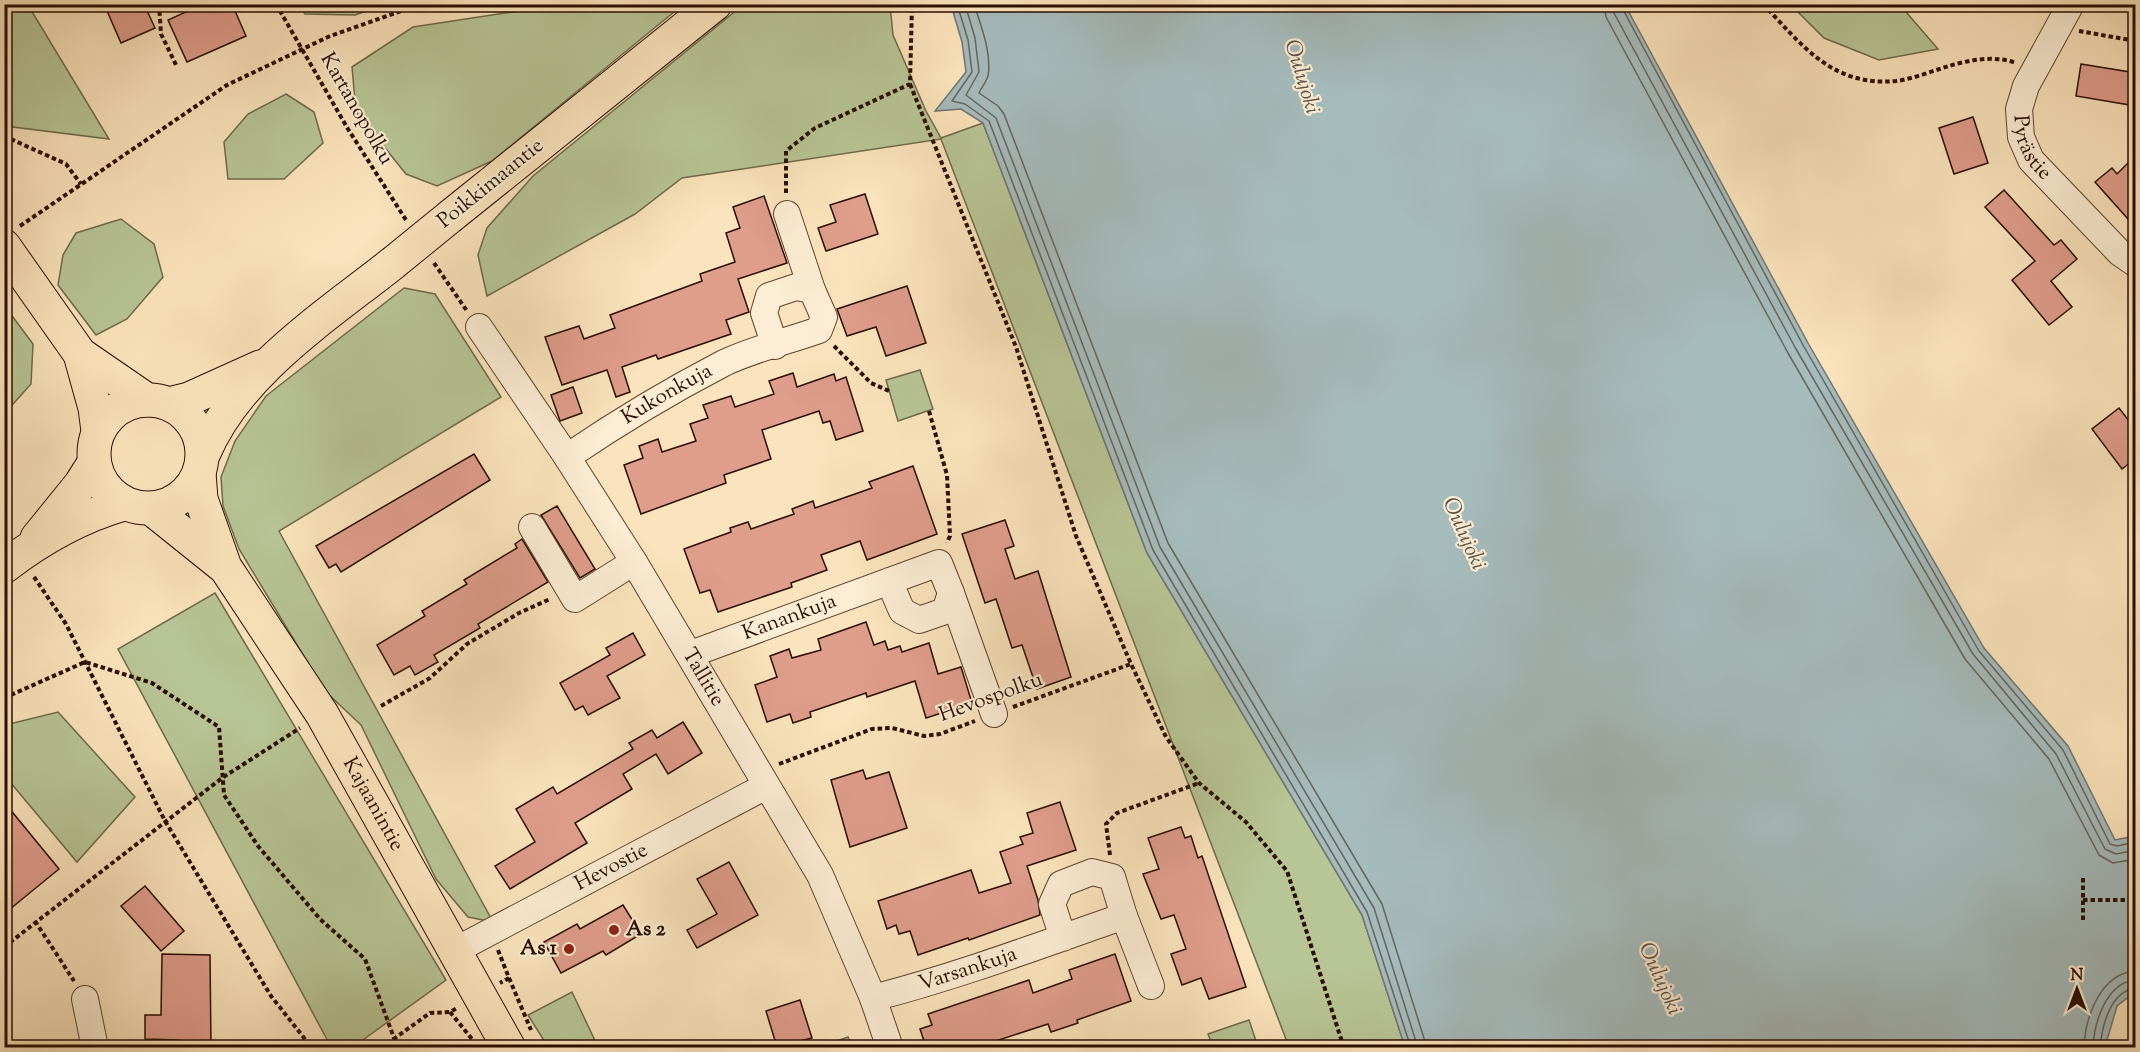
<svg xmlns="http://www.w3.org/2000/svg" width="2140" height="1052" font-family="'Sorts Mill Goudy',serif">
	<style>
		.green { fill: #b8c596; stroke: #70694b; stroke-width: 1.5 }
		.water { fill: #a5bbbc; stroke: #737571; stroke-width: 1.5 }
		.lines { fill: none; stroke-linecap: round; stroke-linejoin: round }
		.shore { stroke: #67645e; stroke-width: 1.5 }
		.building { fill: #df9d8c; stroke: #290d00; stroke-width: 1.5 }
		.minor-casing { stroke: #5e432f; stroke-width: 28 }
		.major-casing { stroke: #290d00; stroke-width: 35 }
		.path { stroke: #290d00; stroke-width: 4; stroke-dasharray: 4.5 3; stroke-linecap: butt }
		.minor { stroke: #fcedd4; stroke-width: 26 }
		.major { stroke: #fbe4bd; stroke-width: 33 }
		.major-bridge-casing { stroke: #290d00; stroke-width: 35; stroke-linecap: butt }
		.major-bridge { stroke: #fbe4bd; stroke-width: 33 }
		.poi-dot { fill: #8f2418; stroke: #fcedd4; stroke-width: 2 }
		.labels { text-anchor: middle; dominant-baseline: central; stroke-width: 4.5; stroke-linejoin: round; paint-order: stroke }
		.street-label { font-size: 21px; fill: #290d00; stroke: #fcedd4 }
		.poi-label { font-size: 21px; font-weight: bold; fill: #290d00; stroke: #fcedd4; text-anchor: start }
		.water-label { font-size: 22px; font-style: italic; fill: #5b534b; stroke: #fcedd4 }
	</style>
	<rect width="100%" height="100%" fill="#fbe4bd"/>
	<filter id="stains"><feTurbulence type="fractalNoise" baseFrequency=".00333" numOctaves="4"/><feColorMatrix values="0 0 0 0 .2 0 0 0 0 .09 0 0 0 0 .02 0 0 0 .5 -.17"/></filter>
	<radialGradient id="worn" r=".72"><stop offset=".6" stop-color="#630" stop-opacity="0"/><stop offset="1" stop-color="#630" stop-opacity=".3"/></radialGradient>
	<g class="green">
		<polygon points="5,4 28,5 109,139 5,126"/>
		<polygon points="565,4 674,5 674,12 492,161 437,186 406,174 356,112 352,67 413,27"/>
		<polygon points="299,5 384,5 355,15 305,14"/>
		<polygon points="743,5 890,5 893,35 926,111 941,138 983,123 1147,553 1362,915 1405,1047 1289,1047 941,139 682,178 635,214 487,296 478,255 487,228 533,176"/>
		<polygon points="1791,5 1900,5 1938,49 1879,60 1824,38"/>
		<polygon points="286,94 314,112 323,143 284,179 228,179 224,142 248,114"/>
		<polygon points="121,219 154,244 163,277 127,319 96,335 58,285 63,255 76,233"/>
		<polygon points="404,288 435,294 501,397 279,531 493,922 468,917 436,879 361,725 325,691 239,549 223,506 221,477 235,441 266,396"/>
		<polygon points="4,305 33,344 31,384 5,413"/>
		<polygon points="920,370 933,409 898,421 886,380"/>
		<polygon points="215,593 446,980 353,1047 331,1047 118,649"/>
		<polygon points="58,712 135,797 77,862 5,776 5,725"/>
		<polygon points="572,992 598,1047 548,1047 528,1015"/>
		<polygon points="1249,1020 1258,1047 1213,1047 1208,1034"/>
		<polygon points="848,1037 852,1047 820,1047"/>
	</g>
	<polygon class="water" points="951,5 1625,5 1808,343 1984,648 2068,746 2115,840 2135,836 2135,992 2117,1006 2105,1047 1405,1047 1362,915 1147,553 983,123 961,109 935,111 966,72 962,42"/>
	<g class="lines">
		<g class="shore">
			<polyline points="957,4 968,40 972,72 952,101 965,104 989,121 1153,550 1367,912 1411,1048"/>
			<polyline points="965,4 975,38 979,72 966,95 996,118 1160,547 1374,908 1418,1048"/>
			<path d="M974 4C981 26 992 53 988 76 986 82 982 87 979 93L998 106 1004 114 1168 543 1382 904 1427 1048"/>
			<polyline points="1604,4 1606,17 1788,353 1965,659 2049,759 2099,855 2113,863 2136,859"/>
			<polyline points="1613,4 1614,13 1796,349 1973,654 2056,754 2105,849 2116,854 2136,850"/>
			<polyline points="1620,4 1803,345 1979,651 2063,750 2110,844 2117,846 2136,842"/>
			<path d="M2084 1048C2085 1018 2100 973 2136 971"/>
			<path d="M2093 1048C2094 1023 2106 982 2136 980"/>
			<path d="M2100 1048C2102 1026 2110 991 2136 988"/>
		</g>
	</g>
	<g class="building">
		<polygon points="104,4 144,4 155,28 121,43"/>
		<polygon points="203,4 232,4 246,36 187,62 168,20"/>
		<polygon points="2081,64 2136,73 2136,106 2076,96"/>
		<polygon points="1973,117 1988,163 1954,174 1939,128"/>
		<polygon points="2136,155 2136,228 2095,182 2112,168 2117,174"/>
		<polygon points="2004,190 2054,245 2061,240 2077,259 2051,281 2072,307 2049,325 2012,280 2035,261 1985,207"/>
		<polygon points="865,194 878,234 826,251 818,228 836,222 830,205"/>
		<polygon points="764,196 787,263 738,279 749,312 726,320 731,334 658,359 656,355 622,367 630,392 616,397 607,370 562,385 545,337 579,326 584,339 615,328 610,315 702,281 700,274 735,262 726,233 740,228 733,207"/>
		<polygon points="907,286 926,343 886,356 876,327 847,336 837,309"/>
		<polygon points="793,373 797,387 834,374 836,381 846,377 863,431 836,440 830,421 823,423 819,411 762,430 771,459 724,475 726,483 641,514 624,465 643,458 639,446 658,439 662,452 696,441 690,424 708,418 703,405 731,396 735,407 774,394 769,381"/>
		<polygon points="573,387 582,413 560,421 551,395"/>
		<polygon points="2119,408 2136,430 2136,458 2122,469 2092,429"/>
		<polygon points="474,454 490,480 341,572 336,564 329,568 316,546"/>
		<polygon points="913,466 937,534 867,560 860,541 821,555 827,570 791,583 792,587 718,612 710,590 700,593 684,549 731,532 730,528 748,522 751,529 794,514 792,509 813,501 815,508 872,488 869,482"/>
		<polygon points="557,506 595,569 580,578 541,515"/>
		<polygon points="1005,520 1014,546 1005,549 1015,579 1038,571 1071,677 1037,689 1022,645 1012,648 996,599 985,603 962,534"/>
		<polygon points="522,539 548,582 478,624 480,628 434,655 438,662 415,675 410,666 394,675 377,645 425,616 422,611 467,584 464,580 517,548 515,544"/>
		<polygon points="866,622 874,645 885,641 888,650 900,646 902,652 929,643 938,674 961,667 972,703 926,718 915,681 867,697 866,693 810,712 811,717 793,723 790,714 767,722 755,685 777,677 770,656 789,649 792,658 821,650 818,639"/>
		<polygon points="633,633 645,655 607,676 620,698 588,715 583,706 575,710 560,683 610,655 606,648"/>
		<polygon points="683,722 702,753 668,774 656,754 623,774 632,789 575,823 587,843 510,889 495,866 535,842 516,809 553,787 557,794 633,749 629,743 652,730 657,738"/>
		<polygon points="863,770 866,779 889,772 907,828 850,847 831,780"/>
		<polygon points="4,802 59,869 4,914"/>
		<polygon points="1060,802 1076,850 1027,866 1038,900 1040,915 969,940 968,938 918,955 910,931 899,934 896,925 887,929 878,901 971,870 979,893 1011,883 1000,852 1023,844 1020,837 1033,833 1027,813"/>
		<polygon points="1181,827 1185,838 1191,836 1198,858 1202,856 1246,987 1209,999 1201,978 1182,985 1171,954 1186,949 1174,915 1161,919 1143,874 1159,869 1148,838"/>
		<polygon points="729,862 758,915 697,948 687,930 717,914 697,879"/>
		<polygon points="145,886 184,931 161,951 121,906"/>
		<polygon points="623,905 641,934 606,955 603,951 561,973 544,942 577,924 580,929"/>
		<polygon points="162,954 210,955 211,1047 179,1047 179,1040 145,1039 145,1015 161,1015"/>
		<polygon points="1115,954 1131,1001 1077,1020 1078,1023 1051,1032 1048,1024 977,1047 926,1047 920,1029 932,1025 928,1014 1029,980 1033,993 1072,979 1069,970"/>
		<polygon points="800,1000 812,1038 777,1047 766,1011"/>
	</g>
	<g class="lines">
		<defs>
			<g id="minor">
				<path id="s1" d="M2071 4 2026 86 2019 109 2021 137 2031 160 2120 253 2136 264"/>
				<polyline points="787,214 812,290"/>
				<path id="s2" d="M479 327 567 457 634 562 820 875 873 998 890 1048"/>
				<path id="s3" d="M567 457C617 423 670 391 724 363 753 349 788 341 819 330L824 317 812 290 796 287 769 296 764 313 775 346"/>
				<polyline points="532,527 575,599 634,562"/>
				<polyline points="951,593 994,714"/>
				<path id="s4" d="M691 654 939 563 951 593 945 611 919 620 902 611 889 581"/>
				<polyline points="1124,916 1151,986"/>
				<path id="s5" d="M456 950 766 786"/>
				<path id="s6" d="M873 998C958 976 1041 945 1124 916L1112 877 1092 872 1061 884 1052 904 1063 938"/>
				<polyline points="85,999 95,1048"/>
			</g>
			<g id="major">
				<polyline points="452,215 715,4"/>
				<polyline points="4,246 80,354 147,400"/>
				<polyline points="80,354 95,408 98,431"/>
				<circle cx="148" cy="454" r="54"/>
				<polyline points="169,404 189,399 260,367"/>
				<path d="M203 455C237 373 325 317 393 263"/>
				<path id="s7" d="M199 473 201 499 225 567 322 714 509 1048"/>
				<polyline points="152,509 223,566"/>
				<polyline points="37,538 80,485 94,463"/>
				<path d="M4 567C39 540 82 516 124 504"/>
			</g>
		</defs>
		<use href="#minor" class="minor-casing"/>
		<use href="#major" class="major-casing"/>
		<g class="path">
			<polyline points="159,4 161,34 176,65"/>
			<polyline points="276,4 348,129 406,220"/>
			<path d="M1763 4C1802 45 1832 87 1896 81 1913 79 1932 71 1949 66 1969 60 1995 55 2016 63"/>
			<polyline points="2079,31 2136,41"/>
			<polyline points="910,84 1016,347 1076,536 1131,664 1166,737 1199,783 1246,822 1287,871 1344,1048"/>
			<polyline points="4,136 66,164 81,184"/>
			<polyline points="786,193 786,151 815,128 910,84 912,4"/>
			<polyline points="20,226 227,85 330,36 421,4"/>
			<polyline points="434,263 467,311"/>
			<polyline points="834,346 871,383 889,391"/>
			<polyline points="929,411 947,475 950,536 947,543"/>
			<polyline points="34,577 66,624 165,821 271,996 312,1048"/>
			<polyline points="4,698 85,662 152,683 219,727 224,795 258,846 320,919 365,959 394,1038 401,1048"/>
			<polyline points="381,706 430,678 467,644 519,613 550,599"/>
			<polyline points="1013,707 1131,664"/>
			<polyline points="779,764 872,729 892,728 924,736 940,734 975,721"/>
			<polyline points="1110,855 1106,824 1117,813 1199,783"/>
			<polyline points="2083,878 2083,921"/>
			<polyline points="2083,900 2136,900"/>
			<polyline points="35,921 74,981"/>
			<polyline points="4,947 222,778 300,728"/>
			<polyline points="498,950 509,978 500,983"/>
			<polyline points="509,978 531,1030"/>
			<polyline points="450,1012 472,1039"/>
			<polyline points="381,1048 430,1013 450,1012 457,1008"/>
			<polyline points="2135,1048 2136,1045"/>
		</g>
		<use href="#minor" class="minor"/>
		<use href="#major" class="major"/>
		<defs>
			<polyline id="major-bridge" points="393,263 452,215"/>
		</defs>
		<use href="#major-bridge" class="major-bridge-casing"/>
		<use href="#major-bridge" class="major-bridge"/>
	</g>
	<g class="poi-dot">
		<circle cx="614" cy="930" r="6"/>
		<circle cx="569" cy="949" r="6"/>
	</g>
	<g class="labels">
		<g class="street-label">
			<text transform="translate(356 109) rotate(60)">Kartanopolku</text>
			<text stroke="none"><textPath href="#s1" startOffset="159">Pyrästie</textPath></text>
			<text transform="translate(491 184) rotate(-39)">Poikkimaantie</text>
			<text stroke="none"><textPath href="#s3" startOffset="118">Kukonkuja</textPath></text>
			<text stroke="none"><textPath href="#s4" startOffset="105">Kanankuja</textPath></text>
			<text stroke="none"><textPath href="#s2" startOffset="416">Tallitie</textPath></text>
			<text transform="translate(991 698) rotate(-20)">Hevospolku</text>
			<text stroke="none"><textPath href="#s7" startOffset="378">Kajaanintie</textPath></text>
			<text stroke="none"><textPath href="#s5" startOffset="176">Hevostie</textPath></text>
			<text stroke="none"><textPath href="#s6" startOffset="99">Varsankuja</textPath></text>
		</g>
		<g class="poi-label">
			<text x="626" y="930">As 2</text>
			<text x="557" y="949" text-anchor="end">As 1</text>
		</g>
		<g class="water-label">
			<text transform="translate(1301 77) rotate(73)">Oulujoki</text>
			<text transform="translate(1463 534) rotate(66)">Oulujoki</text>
			<text transform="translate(1659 979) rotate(66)">Oulujoki</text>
		</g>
	</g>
	<rect width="2140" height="1052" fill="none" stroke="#fbe4bd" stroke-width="24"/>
	<rect x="6" y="6" width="2128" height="1040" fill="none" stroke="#290d00" stroke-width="3"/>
	<rect x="12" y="12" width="2116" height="1028" fill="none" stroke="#290d00" stroke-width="1.5"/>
	<g transform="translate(2077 989)" stroke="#fcedd4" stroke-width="4.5" paint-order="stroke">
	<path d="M0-4.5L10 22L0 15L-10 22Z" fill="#290d00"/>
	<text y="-9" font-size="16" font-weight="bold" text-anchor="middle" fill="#290d00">N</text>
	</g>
	<rect width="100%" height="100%" filter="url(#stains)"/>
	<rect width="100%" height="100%" fill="url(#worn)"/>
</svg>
